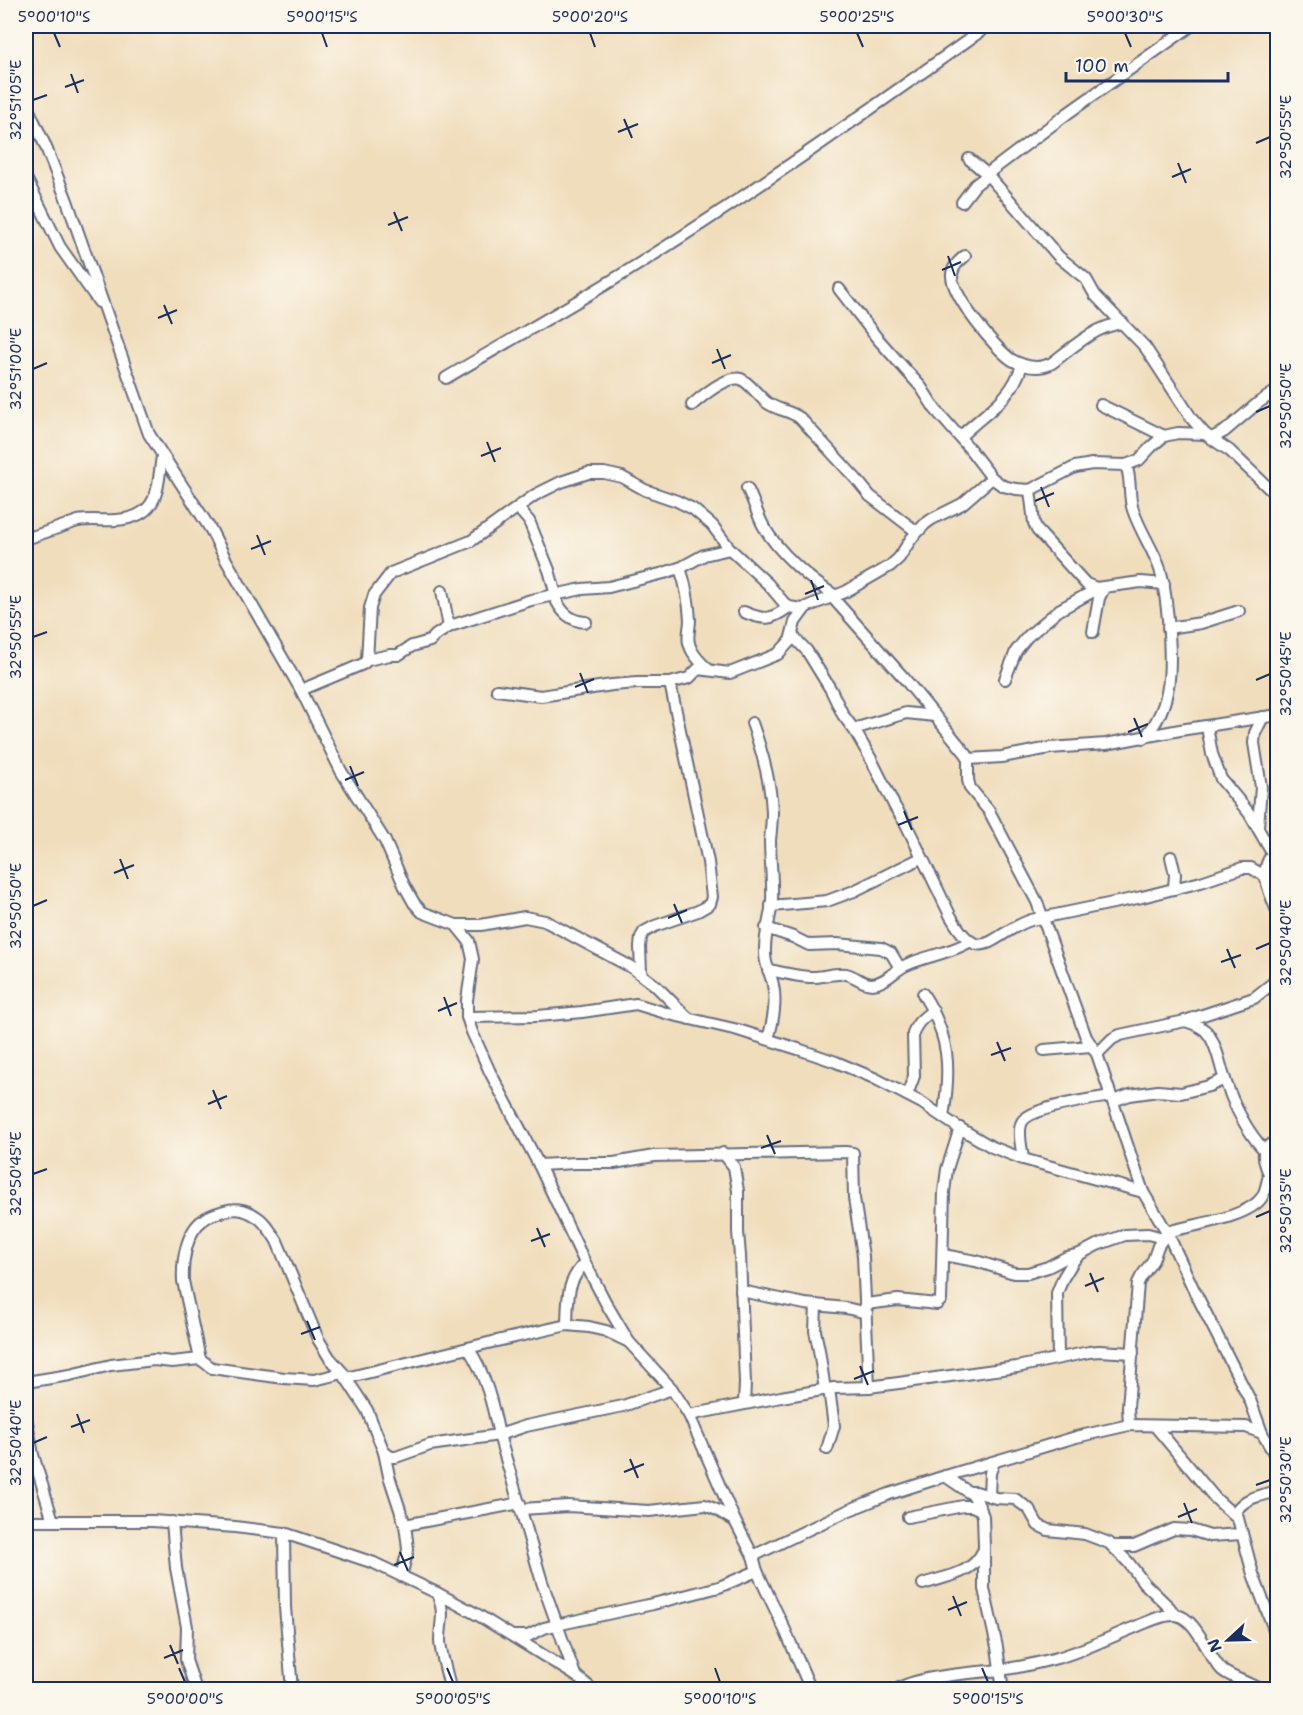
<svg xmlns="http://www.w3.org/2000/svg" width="1303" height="1715" font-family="'Shantell Sans',sans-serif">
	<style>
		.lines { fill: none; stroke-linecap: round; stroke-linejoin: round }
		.street-casing { stroke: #666c7f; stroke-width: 14 }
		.secondary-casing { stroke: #666c7f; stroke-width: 18 }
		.street { stroke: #fff; stroke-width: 10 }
		.secondary { stroke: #fbe5cf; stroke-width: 15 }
		.ticks { fill: none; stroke: #1b2f5e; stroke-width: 2 }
		.neatline { fill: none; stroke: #1b2f5e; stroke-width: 2 }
		.ticks-label { font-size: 15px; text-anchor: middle; fill: #1b2f5e }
	</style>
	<rect width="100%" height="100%" fill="#fbf7ec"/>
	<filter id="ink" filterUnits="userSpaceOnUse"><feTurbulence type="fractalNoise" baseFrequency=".0167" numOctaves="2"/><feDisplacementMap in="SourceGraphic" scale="12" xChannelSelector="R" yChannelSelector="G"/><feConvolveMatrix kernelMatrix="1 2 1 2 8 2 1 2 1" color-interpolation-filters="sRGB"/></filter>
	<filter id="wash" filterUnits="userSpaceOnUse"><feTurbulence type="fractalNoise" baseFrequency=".008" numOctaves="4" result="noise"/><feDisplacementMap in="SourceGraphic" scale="24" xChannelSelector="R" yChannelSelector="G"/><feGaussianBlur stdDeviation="1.35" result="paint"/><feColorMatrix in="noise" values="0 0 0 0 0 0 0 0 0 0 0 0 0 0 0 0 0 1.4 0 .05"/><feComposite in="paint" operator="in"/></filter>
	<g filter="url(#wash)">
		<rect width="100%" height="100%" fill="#f0ddbc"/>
	</g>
	<g filter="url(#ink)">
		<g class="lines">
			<defs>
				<g id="street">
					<polyline points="26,104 45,145 66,198 149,434 211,530 226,560 301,690 341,771 385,841 404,885 414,903 422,912 456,925 469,941 473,959 467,1000 467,1017 472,1032 490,1072 539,1165 585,1263 607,1305 629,1342 672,1389 689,1415 735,1521 753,1556 757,1571 785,1630 811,1690"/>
					<polyline points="969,159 987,174 1059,257 1086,279 1095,295 1145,347 1192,419 1205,434 1230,451 1278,497"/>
					<polyline points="987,174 1068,113 1191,26"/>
					<polyline points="26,178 60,247 99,302"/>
					<polyline points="962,202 975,185 988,175"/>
					<path d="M965 256C959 261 953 266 952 274 950 294 996 350 1012 360 1025 367 1039 370 1052 363 1073 347 1095 326 1123 323"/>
					<polyline points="839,289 877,338 921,387 935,409 969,448 992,478 1003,486 1016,489 1030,490 1075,467 1092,464 1126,465 1139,460 1152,446 1164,436 1178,433 1205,434"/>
					<path d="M446 378C515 337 586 298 653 255 768 182 878 104 988 26"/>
					<path d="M692 405C701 397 727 375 741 379 748 382 759 396 766 402 776 410 789 410 800 418L857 480 870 496 917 532"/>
					<polyline points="1101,405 1164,436"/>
					<path d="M960 437C985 412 1011 401 1022 365"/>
					<polyline points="1212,438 1225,431 1258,403 1278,390"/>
					<path d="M1126 465C1132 480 1128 496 1133 510 1140 531 1153 549 1160 569 1165 586 1166 602 1168 619 1171 662 1175 704 1144 738"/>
					<path d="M747 488C754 501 757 515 764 527 778 552 812 582 836 596"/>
					<polyline points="1030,490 1034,523 1037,530 1086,584 1096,588 1141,582 1164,584"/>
					<polyline points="519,506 522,513 529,521 549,570 556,595"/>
					<path d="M26 539 78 521C91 519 103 521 116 520 159 517 157 491 162 456"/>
					<path d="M680 568C686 585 689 602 690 620 690 627 687 636 689 643 691 653 702 664 709 670"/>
					<polyline points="442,591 449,627"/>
					<path d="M554 595C560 611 569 621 586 622"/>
					<polyline points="832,597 904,678 967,755 968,759 968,780 970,788 989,811 1037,902 1086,1037 1097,1054 1143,1192 1167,1232 1193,1288 1250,1400 1262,1433 1278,1460"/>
					<path d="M744 612C765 621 771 620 789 607"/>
					<polyline points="1168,628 1201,623 1239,611"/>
					<polyline points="1093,632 1099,598 1104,588"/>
					<path d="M792 635 807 651 831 690 843 715 855 731 871 759 895 807 906 824 950 915C981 970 990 934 1031 920L1142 897 1201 882 1242 868H1251L1265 876"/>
					<polyline points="1276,657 1278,657"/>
					<polyline points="367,660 390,655 398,655 412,646 430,641 436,635 450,626 531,600 582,589 609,587 664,573 682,567 704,555 730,549"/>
					<polyline points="1005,679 1016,651 1027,637 1059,610 1099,588"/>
					<polyline points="301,690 363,664 367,660 370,608 374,595 391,573 471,541 535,495 561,482 588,473 604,473 622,477 645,490 677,501 693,509 712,525 730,549 768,584 784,603 789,607 802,609"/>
					<polyline points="497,690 541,696 612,685 637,683 670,683 689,678 698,669 730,673 778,654 790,641 795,622 806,607 845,592 890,566 899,558 911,539 925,524 932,519 962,504 992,478"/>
					<path d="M752 723C762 751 771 782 772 812 772 821 771 831 770 840 770 860 773 880 772 900 771 918 764 934 765 954 765 966 771 974 773 985 777 1003 773 1022 768 1039"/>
					<polyline points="1207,727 1212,754 1221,779 1249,813 1272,853"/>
					<polyline points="854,729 906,713 935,716"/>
					<polyline points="968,759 1002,757 1050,748 1106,744 1180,730 1278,715"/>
					<polyline points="1258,826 1261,787 1254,743 1255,733 1263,717"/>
					<path d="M1278 848C1255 869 1269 889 1278 914"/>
					<polyline points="1171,857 1175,874 1174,889"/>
					<polyline points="771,906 827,901 854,891 921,858"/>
					<polyline points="456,925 481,925 525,917 545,921 631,967 655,985 689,1019"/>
					<polyline points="766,928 793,937 809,945 837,944 881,948 891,953 900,968"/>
					<path d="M768 970C781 972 795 976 809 977 822 978 834 972 846 974 856 976 862 984 872 984 885 983 893 972 904 966 924 956 949 954 969 942"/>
					<polyline points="641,973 640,947 641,937 644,932 655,926 698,911 710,904 712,897 708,862 670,683"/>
					<path d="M923 994C950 1036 951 1069 943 1117"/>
					<polyline points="467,1017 538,1016 582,1012 636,1004 669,1014 738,1030 798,1049 836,1062 874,1078 922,1103 956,1126 992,1147 1023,1159 1143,1192"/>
					<path d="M1185 1021C1194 1024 1204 1027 1209 1035 1218 1048 1220 1066 1225 1080 1234 1106 1246 1130 1264 1150"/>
					<polyline points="1044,1050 1091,1046"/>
					<polyline points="1097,1054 1112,1039 1120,1035 1185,1021 1254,998 1278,979"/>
					<path d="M907 1095 914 1076 913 1034C916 1022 925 1017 933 1010"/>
					<polyline points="1113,1101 1130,1095 1158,1091 1181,1093 1209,1086 1225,1079"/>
					<path d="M1278 1141C1274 1143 1268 1145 1265 1149 1260 1159 1272 1181 1278 1190"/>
					<polyline points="723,1153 734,1167 738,1191 738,1232 740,1256 745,1383 744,1404"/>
					<path d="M1023 1159C1022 1149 1017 1131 1022 1122 1030 1107 1094 1099 1111 1096"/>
					<polyline points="539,1165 576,1163 614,1163 654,1156 845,1152 853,1153 854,1198 863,1256 869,1387"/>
					<polyline points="943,1255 976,1261 1014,1273 1028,1273 1048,1267 1067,1257 1080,1254"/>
					<polyline points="741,1291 805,1304 846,1308 867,1313"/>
					<polyline points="866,1304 898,1300 937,1304 941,1300 944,1192 947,1169 960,1128"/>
					<polyline points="816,1305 815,1331 819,1350 825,1390"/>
					<path d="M567 1325C568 1299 566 1282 585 1263"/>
					<path d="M468 1348C485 1372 493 1406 499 1435L542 1582 575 1675"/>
					<polyline points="1058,1358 1057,1293 1063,1278 1074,1260 1080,1254 1097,1245 1125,1235 1148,1234 1163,1238"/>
					<path d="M200 1359 183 1281C182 1262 186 1232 203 1220 209 1215 217 1213 224 1211 238 1207 248 1210 260 1219 267 1225 272 1233 277 1241L318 1339 329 1357 343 1373"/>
					<polyline points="346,1378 367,1410 384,1452 391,1457 396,1457 430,1445 499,1435 526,1426 623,1406 672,1389"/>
					<polyline points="26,1382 70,1375 111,1365 154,1360 172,1362 200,1359 212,1368 284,1378 314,1380 343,1373 346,1378 488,1343 567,1325 589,1327 606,1331 629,1342"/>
					<polyline points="689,1415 781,1397 834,1388 869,1387 1017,1367 1089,1352 1099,1351 1133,1353"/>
					<polyline points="26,1417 33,1455 53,1521"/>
					<path d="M1129 1425 1128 1407 1138 1283 1141 1277 1153 1260 1158 1246 1167 1232C1190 1225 1249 1218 1262 1197 1266 1191 1267 1182 1269 1175"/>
					<polyline points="1155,1426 1215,1498 1238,1519"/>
					<polyline points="827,1449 834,1426 829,1389"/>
					<polyline points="384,1452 389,1476 405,1525 407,1540 408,1550 401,1576"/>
					<polyline points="945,1476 973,1495 977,1501 983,1516 984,1546 984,1589 997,1647 1003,1690"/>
					<path d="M1278 1491C1262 1495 1245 1497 1236 1511L1253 1574 1278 1640"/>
					<polyline points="968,1492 976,1492 996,1498 1015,1499 1029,1509 1038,1525 1048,1530 1085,1534 1109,1543 1128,1562 1144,1583 1169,1607 1175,1615"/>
					<polyline points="989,1495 990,1473 994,1462"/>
					<polyline points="522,1509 568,1506 649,1511 705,1505 717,1510 735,1521"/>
					<polyline points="908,1517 963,1506 972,1506 981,1510"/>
					<polyline points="26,1521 152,1521 235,1527 284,1533 374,1563 437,1593 478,1615 575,1675 593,1690"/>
					<polyline points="172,1522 176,1568 187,1627 186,1660 196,1690"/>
					<polyline points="405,1525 520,1503"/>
					<polyline points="284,1533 285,1607 292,1690"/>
					<polyline points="1114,1546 1134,1546 1174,1529 1191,1530 1210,1536 1242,1534"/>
					<polyline points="753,1556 847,1511 889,1494 939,1478 1076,1437 1129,1425 1246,1427 1262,1433"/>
					<path d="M923 1584C945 1576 972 1575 983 1551"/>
					<path d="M437 1593C446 1616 440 1620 440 1641 441 1657 448 1674 450 1690"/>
					<polyline points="513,1636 528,1636 544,1628 556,1625 653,1604 719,1587 757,1571"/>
					<path d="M896 1690C917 1676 973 1673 999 1670 1018 1668 1038 1663 1057 1658 1083 1651 1108 1638 1133 1628 1145 1623 1162 1614 1176 1615 1197 1618 1208 1657 1222 1670 1228 1676 1253 1685 1263 1690"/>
				</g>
				<polyline id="secondary" points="1274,26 1278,29"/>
			</defs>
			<use href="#street" class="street-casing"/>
			<use href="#secondary" class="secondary-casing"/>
			<use href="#street" class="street"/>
			<use href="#secondary" class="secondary"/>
		</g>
	</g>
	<path class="ticks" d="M54 33 60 47M322 33 327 47M590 33 595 47M857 33 863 47M1125 33 1131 47M71 74 78 93M65 87 84 80M33 100 47 95M624 119 632 138M618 132 638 124M1256 143 1270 137M1178 163 1186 183M1172 177 1191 169M394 212 402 231M388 225 408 217M948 256 955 276M942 270 961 262M164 305 172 324M158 318 177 310M717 349 725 369M712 363 731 355M33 369 47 363M1256 412 1270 406M487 442 495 462M481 456 501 448M1041 487 1049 507M1035 501 1054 493M257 535 265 555M251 549 271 541M811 580 818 600M805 594 824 586M33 637 47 632M580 673 588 693M1256 680 1270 674M575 687 594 679M1134 718 1142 737M1128 732 1148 724M350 766 358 786M345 780 364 772M904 811 912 830M898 825 918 817M120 859 128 879M114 873 134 865M674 904 682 923M33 906 47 900M668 918 687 910M1227 949 1235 968M1256 949 1270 943M1221 962 1241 955M444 997 451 1016M438 1011 457 1003M997 1042 1005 1061M991 1055 1011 1048M213 1090 221 1109M208 1104 227 1096M767 1135 775 1154M761 1148 781 1141M33 1174 47 1169M1256 1217 1270 1211M537 1228 545 1247M531 1241 550 1234M1090 1273 1098 1292M1085 1286 1104 1278M307 1321 315 1340M301 1334 320 1327M860 1366 868 1385M854 1379 874 1371M77 1414 84 1433M71 1427 90 1420M33 1443 47 1437M630 1459 638 1478M624 1472 644 1464M1256 1485 1270 1480M1184 1503 1192 1523M1178 1517 1197 1509M400 1552 408 1571M394 1565 414 1557M953 1596 961 1616M948 1610 967 1602M170 1645 178 1664M164 1658 183 1650M179 1668 185 1682M447 1668 453 1682M715 1668 720 1682M982 1668 988 1682"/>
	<rect width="1303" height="1715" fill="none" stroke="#fbf7ec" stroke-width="66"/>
	<g transform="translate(1228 1640) rotate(248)" stroke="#fbf7ec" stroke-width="4.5" paint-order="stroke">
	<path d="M0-4.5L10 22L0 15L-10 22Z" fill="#1b2f5e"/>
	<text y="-9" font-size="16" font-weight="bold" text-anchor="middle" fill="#1b2f5e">N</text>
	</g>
	<path d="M1066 72v9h162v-9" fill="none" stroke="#1b2f5e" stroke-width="3"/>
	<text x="1075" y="72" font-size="18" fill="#1b2f5e" stroke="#fbf7ec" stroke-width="4.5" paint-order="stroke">100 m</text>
	<rect x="33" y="33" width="1237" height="1649" class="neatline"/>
	<g class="ticks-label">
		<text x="54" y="22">5°00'10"S</text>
		<text x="322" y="22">5°00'15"S</text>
		<text x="590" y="22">5°00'20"S</text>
		<text x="857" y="22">5°00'25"S</text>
		<text x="1125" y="22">5°00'30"S</text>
		<text transform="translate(16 100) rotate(-90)" y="5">32°51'05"E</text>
		<text transform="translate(1286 137) rotate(-90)" y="5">32°50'55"E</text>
		<text transform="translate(16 369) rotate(-90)" y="5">32°51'00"E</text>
		<text transform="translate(1286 406) rotate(-90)" y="5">32°50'50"E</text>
		<text transform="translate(16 637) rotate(-90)" y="5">32°50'55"E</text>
		<text transform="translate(1286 674) rotate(-90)" y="5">32°50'45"E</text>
		<text transform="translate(16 906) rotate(-90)" y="5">32°50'50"E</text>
		<text transform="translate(1286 943) rotate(-90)" y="5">32°50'40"E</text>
		<text transform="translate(16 1174) rotate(-90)" y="5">32°50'45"E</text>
		<text transform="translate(1286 1211) rotate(-90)" y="5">32°50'35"E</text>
		<text transform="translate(16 1443) rotate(-90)" y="5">32°50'40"E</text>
		<text transform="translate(1286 1480) rotate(-90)" y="5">32°50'30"E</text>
		<text x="185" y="1704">5°00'00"S</text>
		<text x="453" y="1704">5°00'05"S</text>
		<text x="720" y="1704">5°00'10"S</text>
		<text x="988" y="1704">5°00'15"S</text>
	</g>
</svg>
